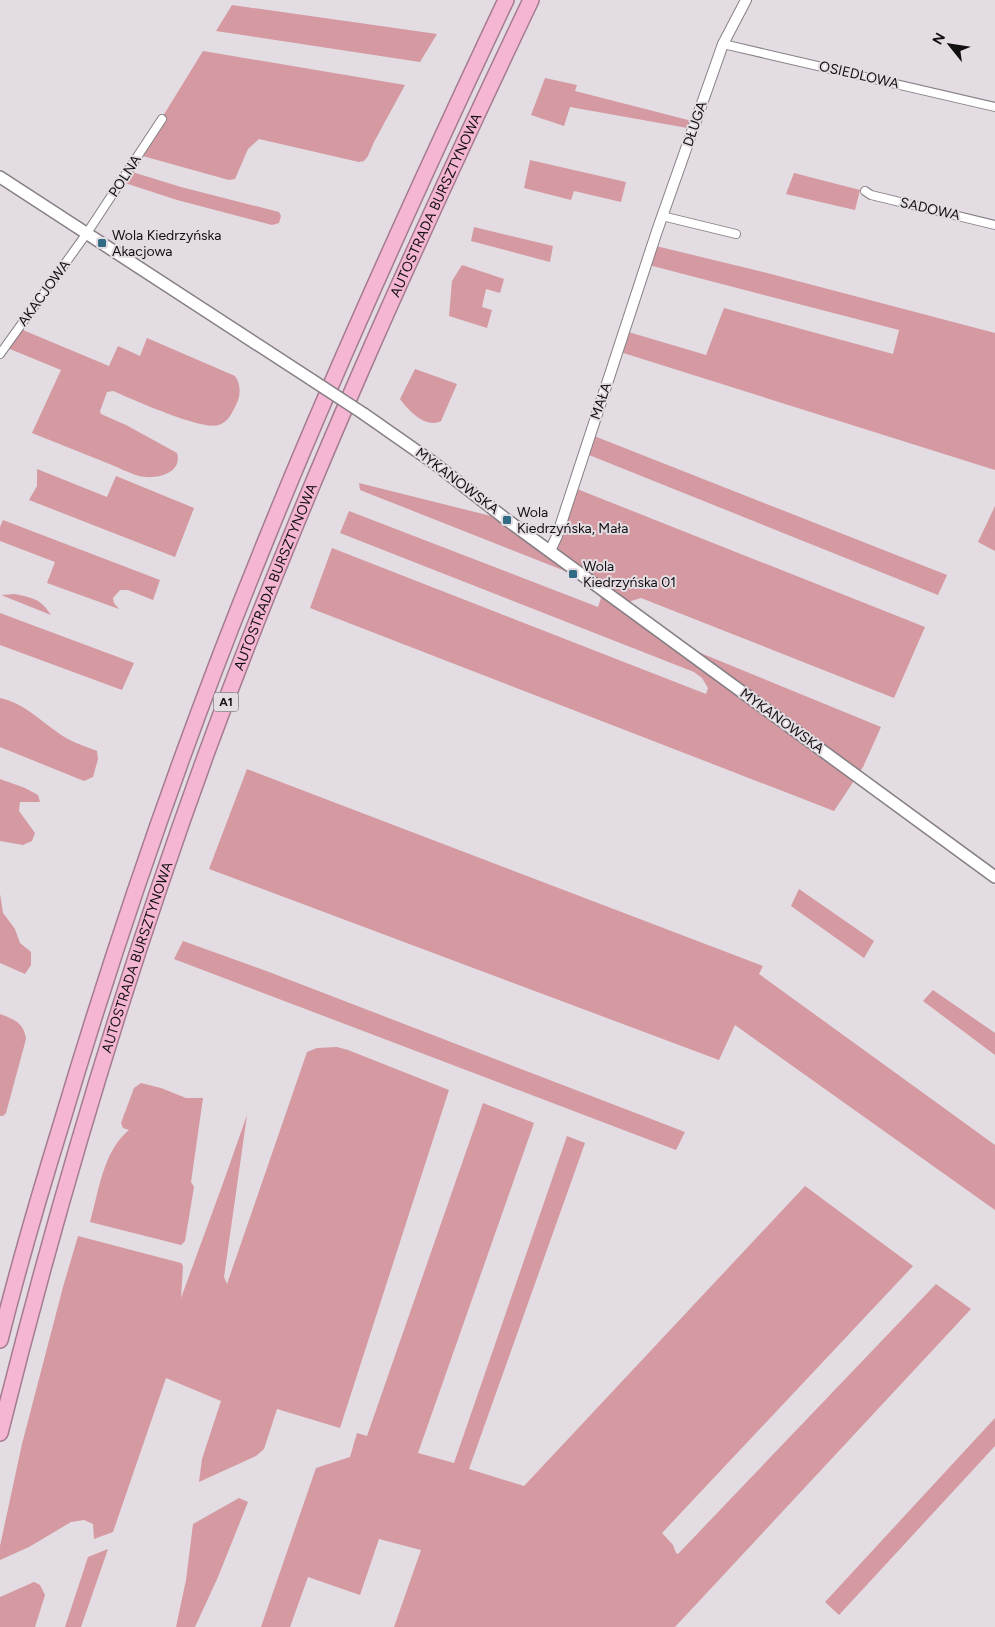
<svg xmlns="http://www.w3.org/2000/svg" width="995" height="1627" font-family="Figtree,sans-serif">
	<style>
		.green { fill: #d499a1 }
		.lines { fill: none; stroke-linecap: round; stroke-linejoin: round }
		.minor-casing { stroke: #867f85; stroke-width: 10 }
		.tertiary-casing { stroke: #867f85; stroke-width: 12 }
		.secondary-casing { stroke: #867f85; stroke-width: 14 }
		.motorway-casing { stroke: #a57c8f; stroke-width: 18 }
		.minor { stroke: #fff; stroke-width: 8 }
		.tertiary { stroke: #fff; stroke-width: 10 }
		.secondary { stroke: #fff; stroke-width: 11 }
		.motorway { stroke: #f4b6d3; stroke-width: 15 }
		.secondary-bridge-casing { stroke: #867f85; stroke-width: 14; stroke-linecap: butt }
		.secondary-bridge { stroke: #fff; stroke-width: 11 }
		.poi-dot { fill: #316b84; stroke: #e3dce2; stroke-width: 2 }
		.labels { text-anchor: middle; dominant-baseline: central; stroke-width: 4; stroke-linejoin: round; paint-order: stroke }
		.shield { fill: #e3dce2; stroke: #514c50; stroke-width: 1 }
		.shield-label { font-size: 12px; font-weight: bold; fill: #120f11 }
		.street-label { font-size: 14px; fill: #120f11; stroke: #e3dce2 }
		.poi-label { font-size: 14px; fill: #120f11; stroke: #e3dce2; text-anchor: start }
	</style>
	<rect width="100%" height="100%" fill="#e3dce2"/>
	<g class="green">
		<polygon points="232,5 437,34 420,62 216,31"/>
		<polygon points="203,51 405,85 374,142 368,156 364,161 359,162 259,139 248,149 235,179 229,180 139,155"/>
		<polygon points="545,78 577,85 575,91 696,122 693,129 570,107 564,126 531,115"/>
		<polygon points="530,160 626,182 621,202 574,191 571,200 524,188"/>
		<polygon points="129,171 181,187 279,212 281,216 279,223 272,225 177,200 122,182"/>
		<polygon points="794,173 860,190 855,210 786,194"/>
		<polygon points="474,227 553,246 550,262 471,241"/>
		<polygon points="652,245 767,273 995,333 995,470 617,351 625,331 706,355 724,308 893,354 899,330 645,264"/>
		<polygon points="462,265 504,279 500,293 486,289 482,307 492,310 487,328 449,316 452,281"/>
		<path d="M18 328 109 366 118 346 140 356 147 338 235 376C241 384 241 396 236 405 232 413 228 422 219 425 202 431 132 399 113 391L107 392 100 411 101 414 126 425 177 453C183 474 155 480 139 476 129 473 117 467 107 463 82 453 57 443 32 433L61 370 5 347Z"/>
		<path d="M415 369 457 384 441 421C426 429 409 411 400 399Z"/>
		<polygon points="589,434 947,575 938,595 584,453"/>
		<polygon points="37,469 107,497 116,476 194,508 175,557 29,500 37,486"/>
		<polygon points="359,483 507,520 550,551 572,487 925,627 894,698 641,598 631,601 627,607 676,643 881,727 863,767 834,811 310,608 332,548 706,694 708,688 702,678 694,672 340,533 349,511 598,607 601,598 595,592 565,571 360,490"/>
		<polygon points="995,506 995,551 978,542"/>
		<polygon points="3,520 160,580 153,600 128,590 120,590 113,598 114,603 119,609 47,583 55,562 0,541 0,527"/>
		<path d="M15 594C33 598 41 599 51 615L1 595Z"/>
		<polygon points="0,613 134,663 122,690 0,645"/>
		<path d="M0 698C26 703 45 726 68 739 77 744 88 747 97 751L98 759 93 777 84 781 0 747Z"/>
		<polygon points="247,769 763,966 759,974 995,1145 995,1210 735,1025 719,1060 209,869"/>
		<polygon points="0,779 25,788 38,795 40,802 20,802 19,811 35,833 32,841 23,845 0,841"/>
		<polygon points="799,889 874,941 864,958 791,906"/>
		<polygon points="0,894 3,913 15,929 20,943 31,952 31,965 25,974 0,963"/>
		<polygon points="183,941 269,972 685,1132 676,1150 174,959"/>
		<polygon points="933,990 995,1033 995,1055 923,1001"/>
		<path d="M0 1014C14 1019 24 1023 26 1039L6 1113 3 1116H0Z"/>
		<polygon points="337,1047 348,1050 449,1090 340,1428 277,1409 264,1449 256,1456 199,1482 202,1459 221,1401 166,1378 113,1532 94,1539 93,1524 84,1520 71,1522 29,1547 0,1560 0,1546 22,1444 63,1287 78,1236 181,1263 183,1266 181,1298 222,1186 247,1115 224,1277 227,1284 307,1052 317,1048"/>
		<path d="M141 1083 161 1088 186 1098H203L191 1182 194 1187 185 1241 181 1245 90 1222C99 1191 103 1151 129 1130L123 1128 121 1123 134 1088Z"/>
		<polygon points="483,1103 534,1123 418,1453 454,1463 567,1136 585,1143 469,1469 524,1486 805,1186 913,1266 662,1533 673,1545 676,1553 678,1554 936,1284 971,1309 675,1627 394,1627 421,1550 379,1539 360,1595 308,1577 290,1627 261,1627 316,1468 350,1457 357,1433 367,1436"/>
		<polygon points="995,1418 995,1446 839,1615 825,1602"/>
		<polygon points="239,1498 248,1502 218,1577 195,1627 176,1627 186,1580 193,1524"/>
		<polygon points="108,1549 81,1627 65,1627 88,1557"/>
		<polygon points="34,1582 40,1585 45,1595 35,1627 0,1627 0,1597"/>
	</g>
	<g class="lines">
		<defs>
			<g id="minor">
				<polyline points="723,44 995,107"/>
				<polyline points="865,191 871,195 995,225"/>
				<polyline points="662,216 736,234"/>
				<polyline points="0,354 87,233 162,119"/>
			</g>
			<polyline id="tertiary" points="550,551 557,536 657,231 723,44 746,0"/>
			<g id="secondary">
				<polyline points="0,177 312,380"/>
				<polyline points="364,414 434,463 507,520 995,877"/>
			</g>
			<g id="motorway">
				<path d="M0 1340C18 1268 39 1196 61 1125 120 927 188 731 266 540 340 357 422 178 506 0"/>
				<path id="s1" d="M0 1433C58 1201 126 973 208 749 302 494 414 246 531 0"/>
			</g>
		</defs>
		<use href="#minor" class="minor-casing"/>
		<use href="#tertiary" class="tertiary-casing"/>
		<use href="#secondary" class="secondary-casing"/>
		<use href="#motorway" class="motorway-casing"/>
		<use href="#minor" class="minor"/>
		<use href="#tertiary" class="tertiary"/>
		<use href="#secondary" class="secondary"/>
		<use href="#motorway" class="motorway"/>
		<defs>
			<polyline id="secondary-bridge" points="312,380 364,414"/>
		</defs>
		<use href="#secondary-bridge" class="secondary-bridge-casing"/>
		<use href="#secondary-bridge" class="secondary-bridge"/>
	</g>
	<g class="poi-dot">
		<rect x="97" y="238" width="10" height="10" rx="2.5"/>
		<rect x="502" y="515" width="10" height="10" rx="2.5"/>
		<rect x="568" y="569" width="10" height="10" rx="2.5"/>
	</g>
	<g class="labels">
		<rect class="shield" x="213.5" y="692.5" width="25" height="19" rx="4"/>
		<g class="shield-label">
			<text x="226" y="702">A1</text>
		</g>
		<g class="street-label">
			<text transform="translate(859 75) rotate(13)">OSIEDLOWA</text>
			<text transform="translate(695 124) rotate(-71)">DŁUGA</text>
			<text transform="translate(125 176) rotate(-57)">POLNA</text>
			<text stroke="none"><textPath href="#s1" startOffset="1305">AUTOSTRADA BURSZTYNOWA</textPath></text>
			<text transform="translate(930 209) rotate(13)">SADOWA</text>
			<text transform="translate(44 293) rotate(-54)">AKACJOWA</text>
			<text transform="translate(601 401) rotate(-71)">MAŁA</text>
			<text transform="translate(457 481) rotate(37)">MYKANOWSKA</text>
			<text stroke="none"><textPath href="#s1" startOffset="900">AUTOSTRADA BURSZTYNOWA</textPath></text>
			<text transform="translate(782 721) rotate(36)">MYKANOWSKA</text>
			<text stroke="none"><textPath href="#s1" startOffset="495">AUTOSTRADA BURSZTYNOWA</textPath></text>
		</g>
		<g class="poi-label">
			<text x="112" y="235">Wola Kiedrzyńska<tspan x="112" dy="16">Akacjowa</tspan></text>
			<text x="517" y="512">Wola<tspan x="517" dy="16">Kiedrzyńska, Mała</tspan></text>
			<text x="583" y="566">Wola<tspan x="583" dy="16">Kiedrzyńska 01</tspan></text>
		</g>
	</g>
	<g transform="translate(950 45) rotate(300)" stroke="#e3dce2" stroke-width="4" paint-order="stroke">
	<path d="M0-4L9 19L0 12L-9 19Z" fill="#120f11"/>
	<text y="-8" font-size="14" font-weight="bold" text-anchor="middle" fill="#120f11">N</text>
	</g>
</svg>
